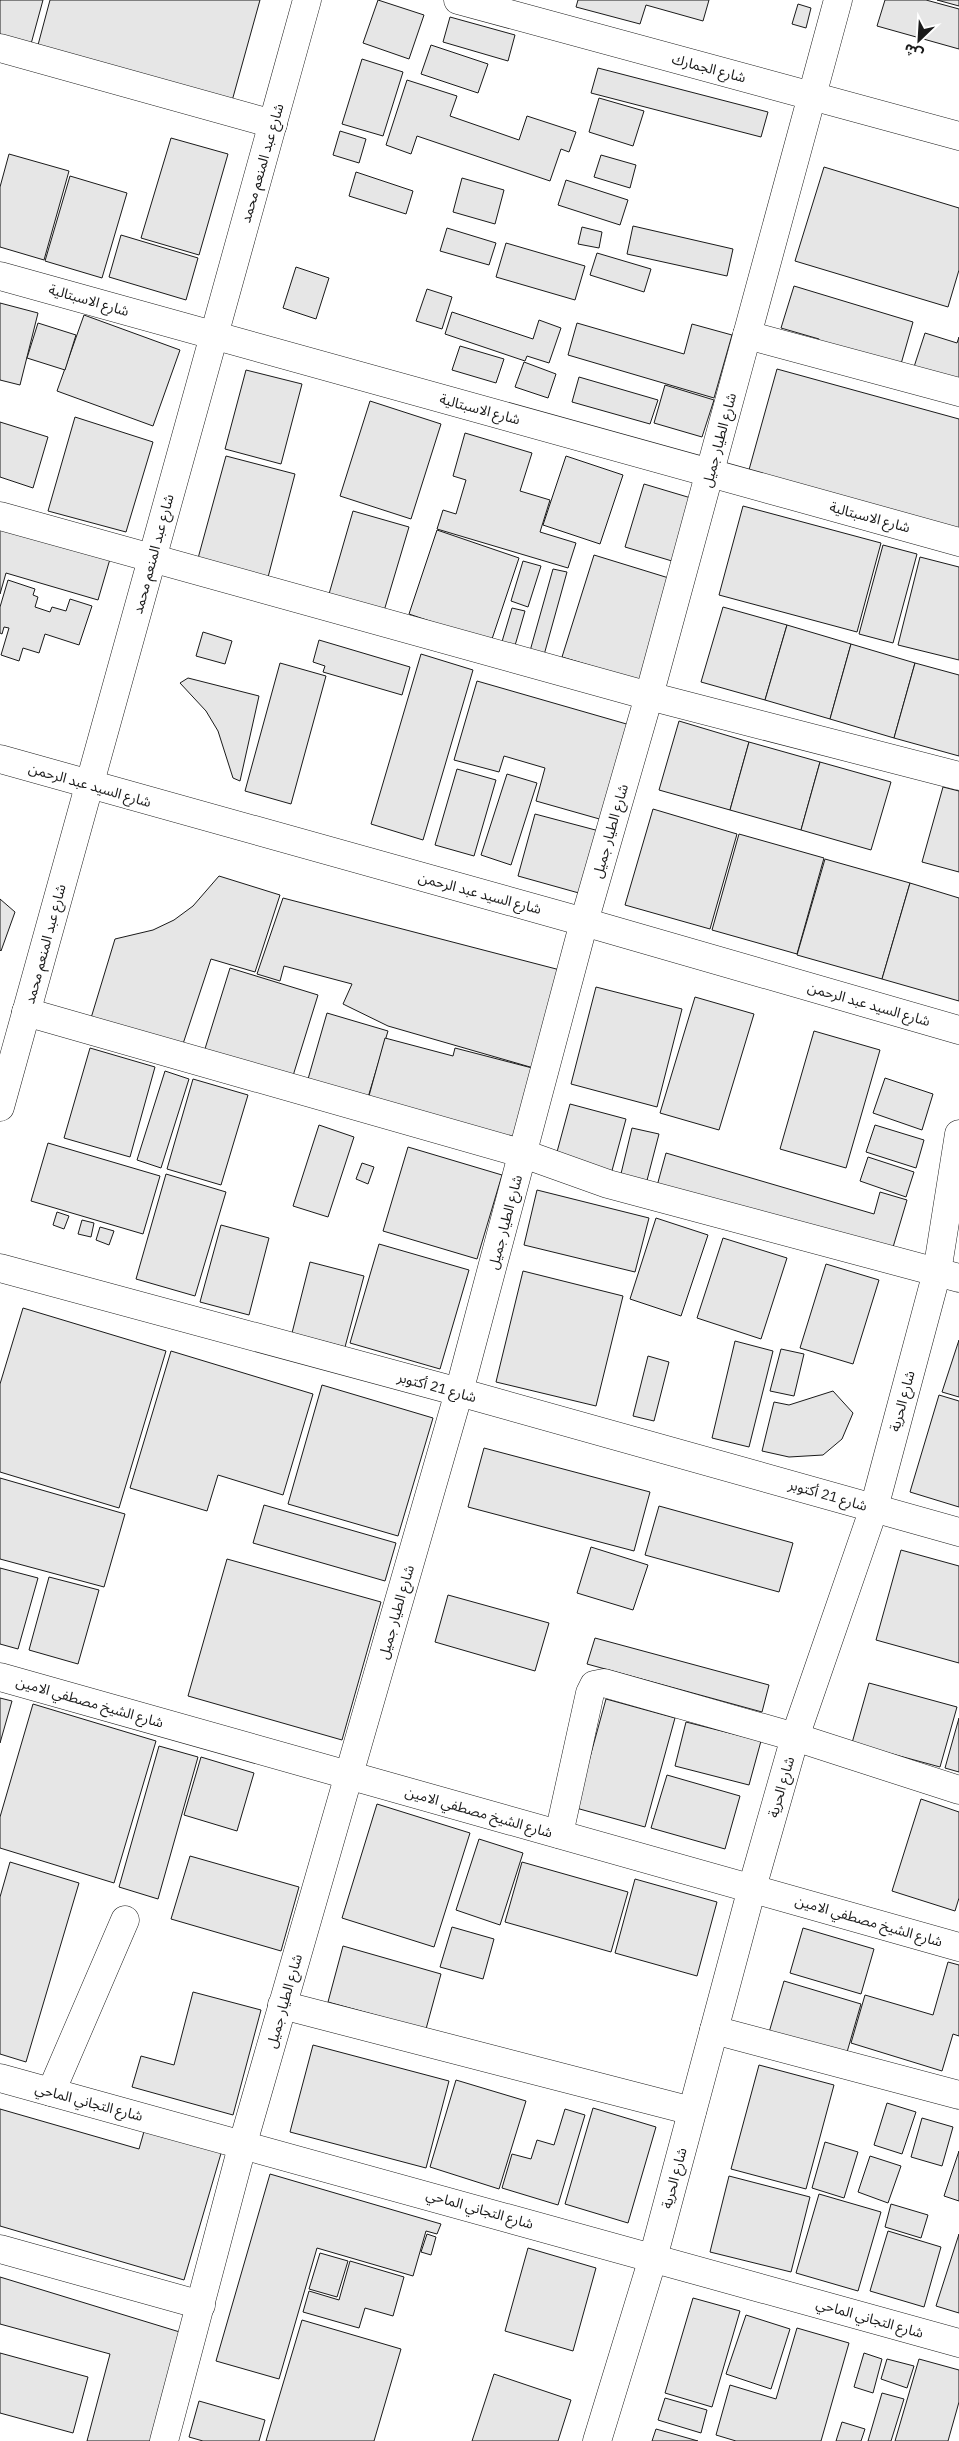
<svg xmlns="http://www.w3.org/2000/svg" width="959" height="2441" font-family="'IBM Plex Sans','Noto Sans Arabic',sans-serif">
	<style>
		.building { fill: #e6e6e6; stroke: #1a1a1a }
		.lines { fill: none; stroke-linecap: round; stroke-linejoin: round }
		.minor-casing { stroke: #1a1a1a; stroke-width: 29 }
		.minor { stroke: #fff; stroke-width: 28 }
		.labels { text-anchor: middle; dominant-baseline: central; stroke-width: 4; stroke-linejoin: round; paint-order: stroke }
		.street-label { font-size: 14px; fill: #1a1a1a; stroke: #fff }
	</style>
	<rect width="100%" height="100%" fill="#fff"/>
	<g class="building">
		<polygon points="0,0 43,0 31,44 0,36"/>
		<polygon points="50,0 260,0 232,101 38,45"/>
		<polygon points="378,0 424,15 409,59 363,43"/>
		<polygon points="578,0 709,0 703,21 646,5 640,24 576,7"/>
		<polygon points="885,0 926,0 959,9 959,49 877,26"/>
		<polygon points="937,0 959,0 959,6"/>
		<polygon points="798,4 811,8 806,28 792,24"/>
		<polygon points="450,17 515,35 508,61 443,42"/>
		<polygon points="431,45 488,64 478,93 421,74"/>
		<polygon points="362,59 403,72 383,136 342,124"/>
		<polygon points="598,68 768,112 761,137 591,93"/>
		<polygon points="407,80 457,96 450,116 519,140 527,116 576,132 569,152 561,149 550,181 417,136 411,154 386,145"/>
		<polygon points="599,98 644,111 633,146 589,132"/>
		<polygon points="340,131 366,139 359,163 333,155"/>
		<polygon points="171,138 228,154 199,255 141,238"/>
		<polygon points="9,154 69,171 44,260 0,247 0,187"/>
		<polygon points="601,155 636,165 630,188 594,177"/>
		<polygon points="824,167 959,208 959,270 948,307 795,261"/>
		<polygon points="356,172 413,191 406,214 349,196"/>
		<polygon points="70,176 127,193 102,278 45,261"/>
		<polygon points="462,178 504,190 495,224 453,212"/>
		<polygon points="566,180 628,200 620,225 558,205"/>
		<polygon points="633,226 733,249 727,276 627,254"/>
		<polygon points="582,227 602,232 599,248 578,244"/>
		<polygon points="447,228 496,243 489,265 440,251"/>
		<polygon points="121,235 198,258 186,300 109,277"/>
		<polygon points="506,243 585,266 575,300 496,277"/>
		<polygon points="597,253 651,269 644,292 590,275"/>
		<polygon points="296,267 329,278 316,319 283,308"/>
		<polygon points="794,286 913,322 901,364 816,349 819,339 781,328"/>
		<polygon points="427,289 452,297 442,329 416,321"/>
		<polygon points="0,303 38,313 20,385 0,380"/>
		<polygon points="452,312 533,339 539,320 561,328 549,363 527,356 525,361 445,334"/>
		<polygon points="84,315 180,350 153,426 57,391"/>
		<polygon points="38,323 76,335 65,370 27,358"/>
		<polygon points="577,323 684,354 692,324 732,335 714,398 568,355"/>
		<polygon points="925,333 957,343 959,337 959,385 913,370"/>
		<polygon points="460,346 504,359 496,383 452,370"/>
		<polygon points="524,362 556,374 548,398 515,387"/>
		<polygon points="777,369 959,419 959,536 747,477"/>
		<polygon points="246,370 302,384 281,464 225,449"/>
		<polygon points="579,377 658,400 650,424 572,402"/>
		<polygon points="665,385 714,400 702,437 654,423"/>
		<polygon points="370,401 441,424 411,519 340,496"/>
		<polygon points="75,417 153,442 126,532 48,511"/>
		<polygon points="0,422 48,437 33,488 0,477"/>
		<polygon points="465,433 532,453 520,491 550,500 540,532 576,543 568,568 437,529 443,510 456,514 466,480 453,476"/>
		<polygon points="226,456 295,474 267,581 197,562"/>
		<polygon points="566,456 623,475 600,544 543,525"/>
		<polygon points="644,484 691,498 672,561 625,547"/>
		<polygon points="743,506 881,543 857,632 719,595"/>
		<polygon points="353,511 409,527 384,611 329,594"/>
		<polygon points="0,526 110,559 98,600 6,573 0,594"/>
		<polygon points="437,530 519,558 491,642 409,614"/>
		<polygon points="883,545 917,554 893,643 859,634"/>
		<polygon points="594,555 672,579 641,681 562,657"/>
		<polygon points="920,557 959,567 959,660 898,645"/>
		<polygon points="523,561 541,566 528,607 511,601"/>
		<polygon points="553,569 567,572 544,655 530,651"/>
		<polygon points="8,580 35,589 33,595 38,597 35,607 50,612 52,607 66,611 70,599 92,606 79,645 45,634 39,653 23,648 19,661 1,655 9,628 4,627 2,634 0,633 0,607"/>
		<polygon points="723,607 787,625 765,700 701,682"/>
		<polygon points="512,608 525,611 514,649 501,645"/>
		<polygon points="787,625 851,644 830,719 765,700"/>
		<polygon points="203,632 232,641 225,664 196,656"/>
		<polygon points="319,640 410,667 402,695 323,672 325,666 313,662"/>
		<polygon points="851,644 915,663 894,738 830,719"/>
		<polygon points="421,654 473,670 423,840 371,824"/>
		<polygon points="280,663 326,676 291,804 245,791"/>
		<polygon points="915,663 959,675 959,756 894,738"/>
		<polygon points="188,678 259,696 240,781 233,778 218,731 206,711 180,683"/>
		<polygon points="477,681 630,725 603,820 536,801 545,768 504,756 499,772 454,760"/>
		<polygon points="679,721 749,742 730,810 659,790"/>
		<polygon points="749,742 820,762 801,830 730,810"/>
		<polygon points="820,762 891,782 871,850 801,830"/>
		<polygon points="457,769 496,780 474,856 435,845"/>
		<polygon points="507,774 537,783 511,865 481,855"/>
		<polygon points="943,787 959,791 959,872 922,862"/>
		<polygon points="653,809 737,834 710,929 625,905"/>
		<polygon points="535,814 603,832 586,895 518,876"/>
		<polygon points="739,834 824,858 797,954 712,930"/>
		<polygon points="825,859 910,883 882,979 797,955"/>
		<polygon points="219,876 280,895 255,972 211,959 180,1053 88,1028 115,939 153,930 174,920 193,906"/>
		<polygon points="910,883 959,898 959,1001 882,979"/>
		<polygon points="283,898 564,971 537,1069 388,1026 343,1004 352,984 284,966 280,981 257,974"/>
		<polygon points="0,899 15,912 1,951 0,950"/>
		<polygon points="230,968 318,995 292,1079 204,1052"/>
		<polygon points="596,987 682,1009 657,1107 571,1084"/>
		<polygon points="695,997 754,1014 719,1130 660,1113"/>
		<polygon points="327,1013 388,1031 366,1104 306,1086"/>
		<polygon points="814,1031 880,1050 846,1168 780,1149"/>
		<polygon points="385,1038 453,1056 455,1048 536,1069 517,1143 367,1103"/>
		<polygon points="90,1048 155,1067 130,1157 64,1138"/>
		<polygon points="165,1071 189,1079 161,1168 137,1160"/>
		<polygon points="885,1078 933,1094 922,1130 873,1113"/>
		<polygon points="193,1079 248,1095 221,1185 167,1169"/>
		<polygon points="570,1104 626,1119 610,1178 554,1163"/>
		<polygon points="319,1125 354,1137 328,1217 293,1206"/>
		<polygon points="875,1125 924,1140 916,1168 866,1152"/>
		<polygon points="632,1128 659,1134 645,1188 619,1182"/>
		<polygon points="48,1143 160,1176 143,1234 31,1201"/>
		<polygon points="408,1147 502,1175 477,1259 383,1231"/>
		<polygon points="666,1153 874,1214 880,1192 907,1200 891,1254 657,1186"/>
		<polygon points="868,1157 914,1172 906,1197 860,1181"/>
		<polygon points="362,1163 374,1167 368,1184 356,1179"/>
		<polygon points="166,1174 226,1192 195,1296 136,1279"/>
		<polygon points="537,1190 649,1218 635,1272 524,1245"/>
		<polygon points="57,1212 69,1216 64,1229 53,1225"/>
		<polygon points="656,1218 708,1235 681,1316 630,1299"/>
		<polygon points="82,1220 94,1223 91,1237 78,1234"/>
		<polygon points="221,1225 269,1238 249,1315 200,1302"/>
		<polygon points="100,1227 114,1231 109,1245 96,1240"/>
		<polygon points="723,1238 787,1258 761,1339 697,1318"/>
		<polygon points="379,1244 469,1270 440,1369 350,1343"/>
		<polygon points="310,1262 364,1276 345,1347 292,1333"/>
		<polygon points="826,1264 879,1280 853,1364 800,1348"/>
		<polygon points="523,1271 623,1296 596,1406 496,1382"/>
		<polygon points="23,1308 166,1351 119,1508 0,1472 0,1384"/>
		<polygon points="959,1340 959,1397 942,1392"/>
		<polygon points="735,1341 773,1351 749,1447 712,1438"/>
		<polygon points="781,1349 804,1354 794,1396 770,1391"/>
		<polygon points="171,1351 313,1394 283,1495 218,1475 207,1511 130,1488"/>
		<polygon points="648,1356 669,1362 654,1421 633,1416"/>
		<polygon points="322,1385 433,1418 398,1536 288,1504"/>
		<polygon points="833,1391 853,1413 842,1439 823,1455 789,1457 762,1451 774,1402 789,1405"/>
		<polygon points="939,1395 959,1401 959,1507 910,1492"/>
		<polygon points="484,1448 650,1492 634,1551 468,1507"/>
		<polygon points="0,1478 125,1514 104,1587 0,1559"/>
		<polygon points="264,1505 396,1543 385,1581 253,1543"/>
		<polygon points="659,1506 793,1543 779,1592 645,1555"/>
		<polygon points="591,1547 648,1565 633,1610 577,1593"/>
		<polygon points="901,1550 959,1566 959,1663 876,1640"/>
		<polygon points="227,1559 381,1602 342,1740 188,1696"/>
		<polygon points="0,1568 38,1578 18,1649 0,1644"/>
		<polygon points="49,1577 99,1590 78,1664 29,1650"/>
		<polygon points="448,1595 549,1623 535,1671 435,1642"/>
		<polygon points="595,1638 769,1685 762,1712 587,1664"/>
		<polygon points="869,1683 957,1707 940,1767 852,1743"/>
		<polygon points="0,1698 12,1701 0,1743"/>
		<polygon points="606,1699 675,1718 645,1827 576,1808"/>
		<polygon points="33,1704 156,1741 114,1883 0,1848 0,1817"/>
		<polygon points="959,1718 959,1772 945,1768"/>
		<polygon points="686,1722 761,1741 749,1785 675,1766"/>
		<polygon points="159,1746 198,1757 158,1899 119,1887"/>
		<polygon points="201,1757 254,1773 237,1831 184,1815"/>
		<polygon points="667,1775 740,1796 725,1849 651,1828"/>
		<polygon points="921,1799 959,1812 959,1898 955,1911 892,1891"/>
		<polygon points="377,1804 470,1833 434,1947 342,1918"/>
		<polygon points="479,1839 523,1853 500,1925 456,1910"/>
		<polygon points="190,1856 299,1887 281,1951 171,1919"/>
		<polygon points="10,1862 79,1883 26,2062 0,2054 0,1897"/>
		<polygon points="522,1862 628,1892 611,1952 505,1922"/>
		<polygon points="635,1879 717,1902 697,1976 615,1953"/>
		<polygon points="452,1927 494,1939 483,1979 440,1967"/>
		<polygon points="803,1928 874,1949 861,1994 790,1973"/>
		<polygon points="343,1946 441,1974 426,2029 328,2002"/>
		<polygon points="948,1962 959,1965 959,2036 953,2034 942,2071 851,2043 865,1995 933,2015"/>
		<polygon points="784,1981 861,2004 845,2059 768,2036"/>
		<polygon points="193,1992 261,2010 233,2115 132,2087 141,2056 174,2065"/>
		<polygon points="313,2045 449,2081 426,2168 290,2132"/>
		<polygon points="759,2065 834,2085 806,2189 731,2169"/>
		<polygon points="456,2080 526,2101 499,2189 430,2167"/>
		<polygon points="887,2103 916,2112 902,2154 874,2145"/>
		<polygon points="593,2108 656,2127 628,2223 565,2204"/>
		<polygon points="0,2109 139,2149 145,2128 222,2150 184,2280 0,2226"/>
		<polygon points="565,2109 585,2115 558,2205 502,2188 512,2154 531,2159 537,2140 554,2145"/>
		<polygon points="922,2118 953,2127 942,2166 911,2157"/>
		<polygon points="825,2142 858,2152 844,2198 812,2188"/>
		<polygon points="959,2151 959,2201 944,2196"/>
		<polygon points="870,2156 901,2166 888,2203 858,2192"/>
		<polygon points="270,2174 441,2224 437,2234 426,2231 413,2276 317,2248 279,2379 216,2361"/>
		<polygon points="729,2176 810,2197 791,2272 710,2252"/>
		<polygon points="819,2194 881,2212 858,2291 796,2273"/>
		<polygon points="891,2204 928,2215 921,2238 885,2227"/>
		<polygon points="888,2231 941,2247 924,2307 870,2291"/>
		<polygon points="427,2234 436,2237 431,2255 421,2252"/>
		<polygon points="959,2234 959,2313 936,2306"/>
		<polygon points="528,2248 596,2268 573,2351 505,2331"/>
		<polygon points="320,2253 348,2261 337,2297 309,2289"/>
		<polygon points="350,2261 404,2277 393,2316 365,2308 359,2328 303,2312 309,2291 339,2300"/>
		<polygon points="0,2277 183,2333 155,2441 87,2441 110,2354 0,2324"/>
		<polygon points="693,2298 740,2311 712,2407 665,2393"/>
		<polygon points="746,2315 790,2329 771,2389 726,2374"/>
		<polygon points="302,2320 401,2349 374,2441 266,2441"/>
		<polygon points="797,2328 849,2343 821,2441 736,2441 716,2435 730,2385 776,2399"/>
		<polygon points="0,2353 88,2377 73,2433 0,2413"/>
		<polygon points="864,2353 882,2359 873,2393 854,2387"/>
		<polygon points="887,2359 914,2366 907,2388 881,2379"/>
		<polygon points="919,2359 959,2370 959,2402 948,2441 895,2441"/>
		<polygon points="494,2374 571,2400 558,2441 472,2441"/>
		<polygon points="882,2393 904,2399 891,2441 868,2441"/>
		<polygon points="665,2398 707,2410 701,2433 658,2420"/>
		<polygon points="199,2401 265,2420 259,2441 203,2441 189,2437"/>
		<polygon points="842,2422 865,2429 861,2441 836,2441"/>
		<polygon points="656,2429 698,2441 652,2441"/>
	</g>
	<g class="lines">
		<defs>
			<g id="minor">
				<polyline points="458,0 959,136"/>
				<polyline points="0,48 273,124"/>
				<polyline points="0,276 959,542"/>
				<polyline points="747,335 959,392"/>
				<polyline points="0,516 649,696 959,776"/>
				<polyline points="0,759 584,922 959,1030"/>
				<polyline points="26,1012 524,1154 608,1184 959,1278"/>
				<polyline points="0,1107 307,0"/>
				<polyline points="0,1268 459,1392 959,1532"/>
				<polyline points="0,1677 959,1947"/>
				<polyline points="559,1834 590,1693 594,1685 604,1683 795,1737 959,1790"/>
				<polyline points="282,2005 692,2111"/>
				<polyline points="714,2030 959,2095"/>
				<polyline points="0,2078 959,2343"/>
				<polyline points="51,2092 125,1920"/>
				<polyline points="0,2249 201,2305"/>
				<polyline points="164,2441 243,2143 459,1392 584,922 649,696 838,0"/>
				<polyline points="597,2441 653,2258 752,1888 795,1737 874,1508 937,1272 959,1134"/>
			</g>
		</defs>
		<use href="#minor" class="minor-casing"/>
		<use href="#minor" class="minor"/>
	</g>
	<g class="labels">
		<g class="street-label">
			<text transform="translate(709 68) rotate(15)">شارع الجمارك</text>
			<text transform="translate(262 163) rotate(-74)">شارع عبد المنعم محمد</text>
			<text transform="translate(89 300) rotate(16)">شارع الاسبتالية</text>
			<text transform="translate(480 409) rotate(15)">شارع الاسبتالية</text>
			<text transform="translate(719 440) rotate(-75)">شارع الطيار جميل</text>
			<text transform="translate(870 517) rotate(15)">شارع الاسبتالية</text>
			<text transform="translate(153 554) rotate(-75)">شارع عبد المنعم محمد</text>
			<text transform="translate(90 785) rotate(16)">شارع السيد عبد الرحمن</text>
			<text transform="translate(610 831) rotate(-74)">شارع الطيار جميل</text>
			<text transform="translate(480 893) rotate(15)">شارع السيد عبد الرحمن</text>
			<text transform="translate(45 944) rotate(-75)">شارع عبد المنعم محمد</text>
			<text transform="translate(869 1004) rotate(16)">شارع السيد عبد الرحمن</text>
			<text transform="translate(505 1222) rotate(-75)">شارع الطيار جميل</text>
			<text transform="translate(437 1387) rotate(15)">شارع 21 أكتوبر</text>
			<text transform="translate(902 1401) rotate(-75)">شارع الحرية</text>
			<text transform="translate(828 1495) rotate(16)">شارع 21 أكتوبر</text>
			<text transform="translate(396 1612) rotate(-74)">شارع الطيار جميل</text>
			<text transform="translate(90 1702) rotate(16)">شارع الشيخ مصطفي الامين</text>
			<text transform="translate(781 1787) rotate(-74)">شارع الحرية</text>
			<text transform="translate(479 1812) rotate(16)">شارع الشيخ مصطفي الامين</text>
			<text transform="translate(869 1921) rotate(16)">شارع الشيخ مصطفي الامين</text>
			<text transform="translate(284 2001) rotate(-74)">شارع الطيار جميل</text>
			<text transform="translate(89 2102) rotate(15)">شارع التجاني الماحي</text>
			<text transform="translate(674 2178) rotate(-75)">شارع الحرية</text>
			<text transform="translate(480 2209) rotate(16)">شارع التجاني الماحي</text>
			<text transform="translate(870 2318) rotate(16)">شارع التجاني الماحي</text>
		</g>
	</g>
	<g transform="translate(919 40) rotate(205)" stroke="#ffffff" stroke-width="4" paint-order="stroke">
	<path d="M0-4L9 19L0 12L-9 19Z" fill="#1a1a1a"/>
	<text y="-8" font-size="14" font-weight="bold" text-anchor="middle" fill="#1a1a1a">ش</text>
	</g>
</svg>
